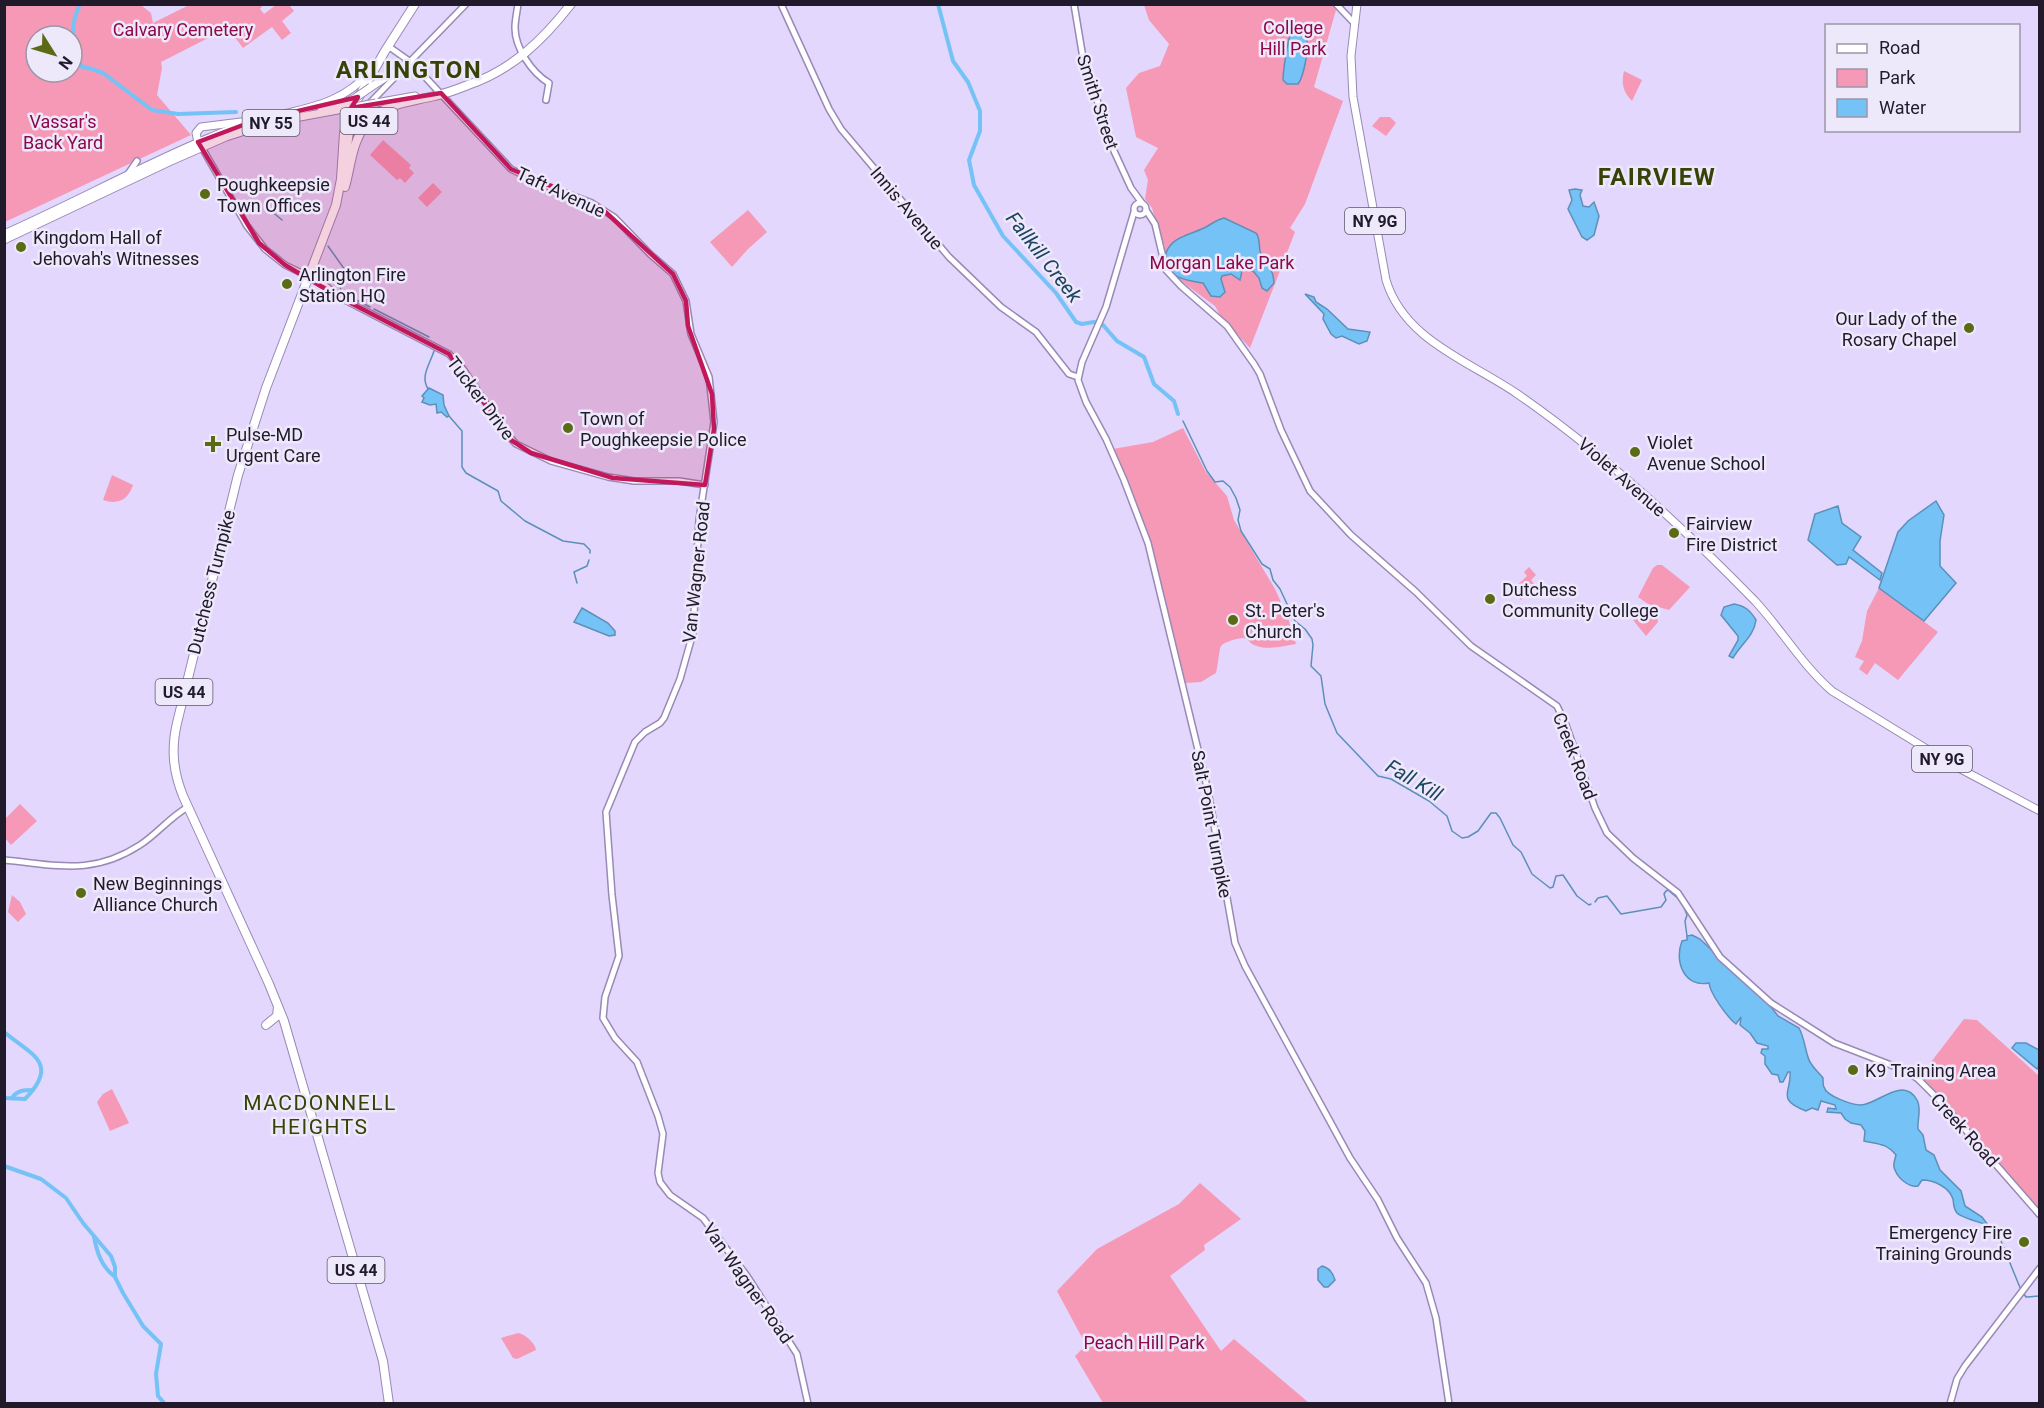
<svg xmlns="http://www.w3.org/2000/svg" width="2044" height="1408" font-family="Roboto,sans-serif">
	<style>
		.green { fill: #f599b6; fill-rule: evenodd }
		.water { fill: #75c2f6; stroke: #5c90b9; stroke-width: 1.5 }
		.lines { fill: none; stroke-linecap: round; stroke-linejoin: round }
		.stream { stroke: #5c90b9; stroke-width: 1.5 }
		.river { stroke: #75c2f6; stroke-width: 4 }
		.secondary-casing { stroke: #9889b5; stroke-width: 8 }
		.primary-casing { stroke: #9889b5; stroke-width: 9 }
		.highway-casing { stroke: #9889b5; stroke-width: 10 }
		.secondary { stroke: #fff; stroke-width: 5 }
		.primary { stroke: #fff; stroke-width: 7 }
		.highway { stroke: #fff; stroke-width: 8 }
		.primary-bridge-casing { stroke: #9889b5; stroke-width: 9; stroke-linecap: butt }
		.primary-bridge { stroke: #fff; stroke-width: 7 }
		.marked { fill: #c2185b; fill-opacity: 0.2; stroke: #c2185b; stroke-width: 4.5; stroke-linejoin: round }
		.poi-dot { fill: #5a6a15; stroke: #eee8fb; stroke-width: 2 }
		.labels { text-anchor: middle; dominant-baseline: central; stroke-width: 5; stroke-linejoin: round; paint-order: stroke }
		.shield { fill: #eee8fb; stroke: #5e5869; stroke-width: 1.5 }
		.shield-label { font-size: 16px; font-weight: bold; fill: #201a2b }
		.park-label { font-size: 18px; fill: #8c0949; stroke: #eee8fb }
		.street-label { font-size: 18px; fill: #201a2b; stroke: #eee8fb }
		.poi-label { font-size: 18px; fill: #201a2b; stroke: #eee8fb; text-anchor: start }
		.water-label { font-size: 20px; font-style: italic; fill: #1a445f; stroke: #eee8fb }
		.quarter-label { font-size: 21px; letter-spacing: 1.5px; fill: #374206; stroke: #eee8fb }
		.district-label { font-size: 24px; font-weight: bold; letter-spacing: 1.5px; fill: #374206; stroke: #eee8fb }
	</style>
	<rect width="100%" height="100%" fill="#e3d7fd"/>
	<g class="green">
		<polygon points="1331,4 1336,10 1314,87 1343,101 1305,204 1290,228 1295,232 1250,348 1221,317 1215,306 1170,273 1160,250 1165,246 1162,242 1152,208 1145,199 1148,180 1144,170 1158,148 1136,137 1126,88 1139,73 1160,66 1169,44 1149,20 1144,5"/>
		<path d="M5 5H141L151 13 153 23 189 5H263L260 9 264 14 276 5H289L294 11 282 21 291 33 282 40 272 27 243 48 228 28 161 62 162 68 157 95 191 135 5 222ZM36 36H72V72H36Z"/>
		<path d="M1624 71 1642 80 1632 101C1623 92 1621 83 1624 71Z"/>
		<polygon points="1380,117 1390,117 1396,123 1386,136 1372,126"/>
		<polygon points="383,140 411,165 409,168 414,173 405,183 400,178 397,180 370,155"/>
		<polygon points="433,183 442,192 427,207 418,198"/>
		<polygon points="748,210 767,232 748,249 732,267 710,242"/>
		<path d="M1183 428 1206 472 1227 496 1234 520 1275 589 1288 618 1296 644C1283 646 1267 651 1254 645 1249 643 1249 638 1243 638 1238 638 1224 642 1221 646 1219 649 1218 667 1216 673L1201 682 1185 683 1152 551 1134 499 1113 449 1153 442Z"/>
		<path d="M112 475 133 485C128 500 118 505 103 500Z"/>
		<polygon points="1657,565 1662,565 1690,587 1669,610 1648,604 1638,597 1653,568"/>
		<polygon points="1529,567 1536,575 1531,580 1536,586 1521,600 1511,591 1527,576 1524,572"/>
		<polygon points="1879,588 1938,632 1898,680 1875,663 1867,675 1859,669 1864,661 1855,657 1862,641 1867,611"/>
		<polygon points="1635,611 1657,618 1658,622 1646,636 1633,620"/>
		<polygon points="20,804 37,821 11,845 5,838 5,819"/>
		<polygon points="12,895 20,902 26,914 18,922 8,912"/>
		<polygon points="1964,1019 1977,1020 2039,1076 2039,1215 1918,1079"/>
		<polygon points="112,1089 129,1123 110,1131 97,1102 103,1094"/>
		<polygon points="1200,1183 1241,1219 1204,1245 1205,1250 1170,1276 1221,1351 1234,1339 1309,1403 1103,1403 1075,1356 1086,1345 1057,1291 1097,1249 1179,1204"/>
		<path d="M518 1333C525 1334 535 1343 536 1350L517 1359 513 1358 501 1338Z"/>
	</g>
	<g class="water">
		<path d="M1299 29C1303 31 1305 31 1306 35 1310 45 1304 76 1298 84H1287L1283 80C1283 72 1288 36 1292 31Z"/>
		<polygon points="1575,189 1582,190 1580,195 1583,206 1589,207 1594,202 1599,216 1594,235 1587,240 1582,237 1568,209 1572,200 1569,190"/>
		<path d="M1224 218 1256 233C1263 242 1255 254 1266 259L1273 275 1274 283 1267 291 1262 288 1259 278 1253 271 1245 269 1242 271 1240 280 1231 274 1222 276 1221 279 1225 292 1220 297 1211 296 1203 283C1184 280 1165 278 1166 253 1172 236 1191 235 1206 227 1213 223 1216 220 1224 218Z"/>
		<polygon points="1305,294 1314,297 1316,302 1327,309 1348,329 1370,332 1367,341 1359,344 1342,336 1336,338 1331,334 1323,319 1324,314"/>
		<polygon points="429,388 443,395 444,405 449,416 447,417 441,412 437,413 436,404 430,405 422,402 424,398 422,396"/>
		<polygon points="1936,501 1944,515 1940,541 1940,566 1956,583 1924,621 1879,588 1898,532 1908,521"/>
		<polygon points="1838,506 1842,523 1861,537 1853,550 1882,573 1880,580 1849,557 1846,564 1837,565 1808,540 1815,514"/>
		<path d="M1734 604C1745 606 1750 610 1756 620 1754 636 1741 644 1733 658L1729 656 1738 640V636L1721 615 1724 607Z"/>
		<polygon points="582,608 608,623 615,631 615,635 609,636 574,622"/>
		<path d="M1692 935 1700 939 1771 1007 1778 1016 1799 1028C1804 1037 1805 1048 1808 1057 1810 1066 1818 1071 1823 1078 1823 1079 1823 1086 1824 1087 1826 1096 1852 1105 1861 1105 1877 1105 1903 1075 1917 1100 1922 1109 1917 1120 1918 1129L1923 1135 1926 1150 1934 1155 1940 1170 1961 1191 1965 1206 1982 1217 1988 1225C1981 1223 1961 1217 1957 1213 1953 1208 1954 1205 1953 1199 1949 1187 1934 1180 1922 1180L1918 1186C1909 1188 1898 1178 1895 1170 1892 1165 1895 1160 1896 1155 1886 1143 1878 1144 1864 1141L1865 1131 1861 1125 1851 1123 1845 1119 1841 1113 1827 1112 1828 1108 1836 1109 1835 1105 1821 1101 1818 1110 1812 1108 1806 1111C1775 1099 1792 1092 1790 1072H1788L1783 1082H1780L1778 1075 1772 1074 1765 1064V1056L1761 1053 1762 1049H1768V1046L1757 1043 1750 1033 1740 1025 1741 1017 1736 1024C1727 1017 1710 993 1709 983 1684 988 1674 961 1682 941L1687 940V936Z"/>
		<polygon points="2016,1043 2026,1043 2039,1050 2039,1066 2037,1069 2012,1048"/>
		<path d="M1322 1266C1330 1268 1333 1273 1335 1280L1328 1287H1324L1318 1280V1269Z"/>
	</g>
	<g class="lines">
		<g class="stream">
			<polyline points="270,210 282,220"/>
			<polyline points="328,246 345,270 340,285 341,292 370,307"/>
			<polyline points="374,309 429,337"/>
			<path d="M428 389C420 376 430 364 434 351"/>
			<polyline points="449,416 462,431 462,467 466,473 498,491 501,501 525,521 563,541 584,544 590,550 590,553"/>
			<polyline points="1183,421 1207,471 1215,482 1223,481 1230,487 1236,498 1240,510 1238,520 1241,531 1262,564 1270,569 1273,580 1280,589 1295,621 1305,629 1312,639 1313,645 1311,666 1321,676 1325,704 1337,733 1378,776 1391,779 1429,801 1447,816 1452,831 1462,838 1468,837 1478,831 1491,813 1496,813 1500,818 1513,845 1521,852 1532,874 1550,888 1553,887 1556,876 1563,875 1577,896 1589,905 1591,904"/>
			<polyline points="577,583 574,572 587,566 589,560"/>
			<polyline points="1595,902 1598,898 1607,896 1621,914 1661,907 1666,900 1664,894 1666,891 1668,890 1681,901"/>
			<polyline points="1683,905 1687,915 1685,921 1687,936"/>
			<polyline points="1988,1225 2001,1241 2021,1290"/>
			<polyline points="2024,1294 2026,1297 2040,1296"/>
		</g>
		<g class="river">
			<path d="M80 4C70 25 71 47 82 67L89 68 103 73 152 110 178 114 236 112"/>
			<polyline points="938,4 953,61 968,82 980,111 980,131 969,160 974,185 1003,236 1056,293 1076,322 1082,324 1094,322 1103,325 1117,341 1144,357 1154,384 1174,401 1178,414"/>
			<path d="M4 1032C32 1055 60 1063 25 1099L4 1098"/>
			<path d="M12 1098C17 1090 25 1090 33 1090"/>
			<polyline points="4,1166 41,1179 66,1198 83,1223 111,1256 115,1267 115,1277 123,1293 143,1326 161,1344 156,1374 158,1396 165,1404"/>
			<path d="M94 1237C97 1252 101 1266 114 1276"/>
		</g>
		<defs>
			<g id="secondary">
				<path d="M518 4C517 12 515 20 515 28 515 48 532 73 549 83L546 100"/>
				<polyline points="781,4 829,109 841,129 949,257 1001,307 1036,332 1069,374 1078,377"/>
				<polyline points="1074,4 1083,58 1114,151 1131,188 1142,203"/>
				<polyline points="1336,4 1355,24"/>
				<polyline points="388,46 412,63 511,169 539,183 592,203 614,217 650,254 673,274 686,301 691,334 709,377 714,422 699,520 693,633 680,679 664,718 660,723 645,732 635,742 606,812 612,895 619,956 605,997 603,1018 615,1038 637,1062 658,1116 663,1134 658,1173 660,1182 670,1195 703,1218 747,1276 797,1354 808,1404"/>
				<polyline points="201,146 247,226 265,249 285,265 322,283 341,298 449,354 463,369 506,433 516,444 551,461 608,477 634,481 679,481 705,485"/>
				<polyline points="346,168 350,135 362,111 466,4"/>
				<polyline points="128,174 137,161"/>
				<circle cx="1140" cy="209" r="6"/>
				<polyline points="1146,210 1155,224 1166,270 1181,286 1227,326 1254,364 1260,374 1281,430 1310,491 1351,535 1416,592 1471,646 1557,706 1566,725 1595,808 1607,833 1633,858 1678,893 1720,957 1771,1003 1834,1043 1904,1070 1918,1079 1943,1104 2040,1215"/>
				<polyline points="1134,212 1106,307 1082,362 1078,380 1086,402 1106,439 1124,480 1148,543 1208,791 1235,943 1245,966 1350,1158 1378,1200 1397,1238 1426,1283 1436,1318 1449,1404"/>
				<path d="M4 860C58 865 92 876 140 845 157 834 170 817 188 807"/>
				<polyline points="1950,1404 1957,1379 1965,1366 2040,1268"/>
			</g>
			<g id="primary">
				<path d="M1357 4 1351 56 1353 97 1386 280C1404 340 1469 361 1516 393 1603 453 1681 525 1755 601 1782 630 1802 665 1832 691L1953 765 2040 811"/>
				<polyline points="371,87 405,65"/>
				<polyline points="376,103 415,96"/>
				<polyline points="321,108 342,104"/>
				<polyline points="198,142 196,133 201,127 241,122"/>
				<path d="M4 234C74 203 141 166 211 137 229 129 247 123 267 118 307 108 344 104 371 70"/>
				<polyline points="4,240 169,162 226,137 273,122 343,109"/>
			</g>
			<g id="highway">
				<path d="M345 187C351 165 352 141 367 123 384 103 410 102 434 96 444 94 458 89 468 85 512 70 543 40 571 4"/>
				<polyline points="266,1025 277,1016 278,1007"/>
				<path d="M389 1404 383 1361 284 1021 269 984 183 796C173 771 171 749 177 723L238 475 266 388 336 205 341 179 344 133 349 114 385 51 415 4"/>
			</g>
		</defs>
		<use href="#secondary" class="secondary-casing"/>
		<use href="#primary" class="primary-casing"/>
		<use href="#highway" class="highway-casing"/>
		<use href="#secondary" class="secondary"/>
		<use href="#primary" class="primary"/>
		<use href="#highway" class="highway"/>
		<defs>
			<g id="primary-bridge">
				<polyline points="342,104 355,98 371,87"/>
				<polyline points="343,109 376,103"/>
			</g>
		</defs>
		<use href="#primary-bridge" class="primary-bridge-casing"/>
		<use href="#primary-bridge" class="primary-bridge"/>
	</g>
	<path class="marked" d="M441 93 511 169 600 207 673 274 686 301 688 326 712 394 714 429 705 485 613 478 531 453 511 440 449 354 341 298 285 265 259 243 198 142 251 122 358 97 351 108Z"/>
	<g class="poi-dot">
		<circle cx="205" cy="194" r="6"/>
		<circle cx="21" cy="247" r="6"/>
		<circle cx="287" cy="284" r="6"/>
		<circle cx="1969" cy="328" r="6"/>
		<circle cx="568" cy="428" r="6"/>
		<path d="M210 435h6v6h6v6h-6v6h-6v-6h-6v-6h6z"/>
		<circle cx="1635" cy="452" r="6"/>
		<circle cx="1674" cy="533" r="6"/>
		<circle cx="1490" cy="599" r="6"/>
		<circle cx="1233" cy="620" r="6"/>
		<circle cx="81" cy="893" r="6"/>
		<circle cx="1853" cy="1070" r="6"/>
		<circle cx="2024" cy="1242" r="6"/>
	</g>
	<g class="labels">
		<g class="shield">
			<rect x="340.5" y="108" width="57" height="26" rx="4.5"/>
			<rect x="242.5" y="110" width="57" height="26" rx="4.5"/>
			<rect x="1345" y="208" width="60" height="26" rx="4.5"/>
			<rect x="155.5" y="679" width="57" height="26" rx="4.5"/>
			<rect x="1912" y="746" width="60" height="26" rx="4.5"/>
			<rect x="327.5" y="1257" width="57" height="26" rx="4.5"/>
		</g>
		<g class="shield-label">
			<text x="369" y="121">US 44</text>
			<text x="271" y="123">NY 55</text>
			<text x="1375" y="221">NY 9G</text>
			<text x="184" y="692">US 44</text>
			<text x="1942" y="759">NY 9G</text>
			<text x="356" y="1270">US 44</text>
		</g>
		<g class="park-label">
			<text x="1293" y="27">College<tspan x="1293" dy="21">Hill Park</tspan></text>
			<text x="183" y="29">Calvary Cemetery</text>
			<text x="63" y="121">Vassar's<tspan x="63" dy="21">Back Yard</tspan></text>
			<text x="1222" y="262">Morgan Lake Park</text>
			<text x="1144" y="1342">Peach Hill Park</text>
		</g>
		<g class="street-label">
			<text transform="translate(1098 102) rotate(72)">Smith Street</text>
			<text transform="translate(561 192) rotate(25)">Taft Avenue</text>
			<text transform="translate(907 208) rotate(50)">Innis Avenue</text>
			<text transform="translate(481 398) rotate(53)">Tucker Drive</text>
			<text transform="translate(1622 477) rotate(41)">Violet Avenue</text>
			<text transform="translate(696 572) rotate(-84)">Van Wagner Road</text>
			<text transform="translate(211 582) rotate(-76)">Dutchess Turnpike</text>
			<text transform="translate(1575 756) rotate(69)">Creek Road</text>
			<text transform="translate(1212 824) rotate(79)">Salt Point Turnpike</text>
			<text transform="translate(1965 1130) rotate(48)">Creek Road</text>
			<text transform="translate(748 1283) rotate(55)">Van Wagner Road</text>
		</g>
		<g class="poi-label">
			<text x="217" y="184">Poughkeepsie<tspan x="217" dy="21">Town Offices</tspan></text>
			<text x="33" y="237">Kingdom Hall of<tspan x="33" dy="21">Jehovah's Witnesses</tspan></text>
			<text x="299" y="274">Arlington Fire<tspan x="299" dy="21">Station HQ</tspan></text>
			<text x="1957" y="318" text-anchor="end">Our Lady of the<tspan x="1957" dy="21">Rosary Chapel</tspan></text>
			<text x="580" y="418">Town of<tspan x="580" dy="21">Poughkeepsie Police</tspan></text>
			<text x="226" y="434">Pulse-MD<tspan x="226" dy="21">Urgent Care</tspan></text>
			<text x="1647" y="442">Violet<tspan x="1647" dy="21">Avenue School</tspan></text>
			<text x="1686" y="523">Fairview<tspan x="1686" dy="21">Fire District</tspan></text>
			<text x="1502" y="589">Dutchess<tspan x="1502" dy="21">Community College</tspan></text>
			<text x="1245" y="610">St. Peter's<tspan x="1245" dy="21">Church</tspan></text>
			<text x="93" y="883">New Beginnings<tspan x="93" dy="21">Alliance Church</tspan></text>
			<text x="1865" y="1070">K9 Training Area</text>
			<text x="2012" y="1232" text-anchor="end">Emergency Fire<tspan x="2012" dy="21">Training Grounds</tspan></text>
		</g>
		<g class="water-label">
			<text transform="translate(1044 257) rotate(52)">Fallkill Creek</text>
			<text transform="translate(1414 780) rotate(31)">Fall Kill</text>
		</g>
		<g class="quarter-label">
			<text x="320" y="1103">MACDONNELL<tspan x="320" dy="24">HEIGHTS</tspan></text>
		</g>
		<g class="district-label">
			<text x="409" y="70">ARLINGTON</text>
			<text x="1657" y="177">FAIRVIEW</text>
		</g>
	</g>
	<rect width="2044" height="1408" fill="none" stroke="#201a2b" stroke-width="12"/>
	<rect x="1825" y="24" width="195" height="108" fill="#eee8fb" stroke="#9c96a8" stroke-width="1.5"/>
	<rect x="1837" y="44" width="30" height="9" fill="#ffffff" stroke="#9c96a8" stroke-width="1.5"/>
	<text x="1879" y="54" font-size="18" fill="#201a2b">Road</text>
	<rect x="1837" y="69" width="30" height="18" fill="#f599b6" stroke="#9c96a8" stroke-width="1.5"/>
	<text x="1879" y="84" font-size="18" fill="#201a2b">Park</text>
	<rect x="1837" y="99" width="30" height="18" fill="#75c2f6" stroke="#9c96a8" stroke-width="1.5"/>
	<text x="1879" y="114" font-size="18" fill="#201a2b">Water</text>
	<g transform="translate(54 54) rotate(127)"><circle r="28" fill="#eee8fb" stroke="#9c96a8" stroke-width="1.5"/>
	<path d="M0-4.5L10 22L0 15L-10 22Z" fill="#5a6a15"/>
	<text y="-9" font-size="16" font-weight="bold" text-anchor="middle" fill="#201a2b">N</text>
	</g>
</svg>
